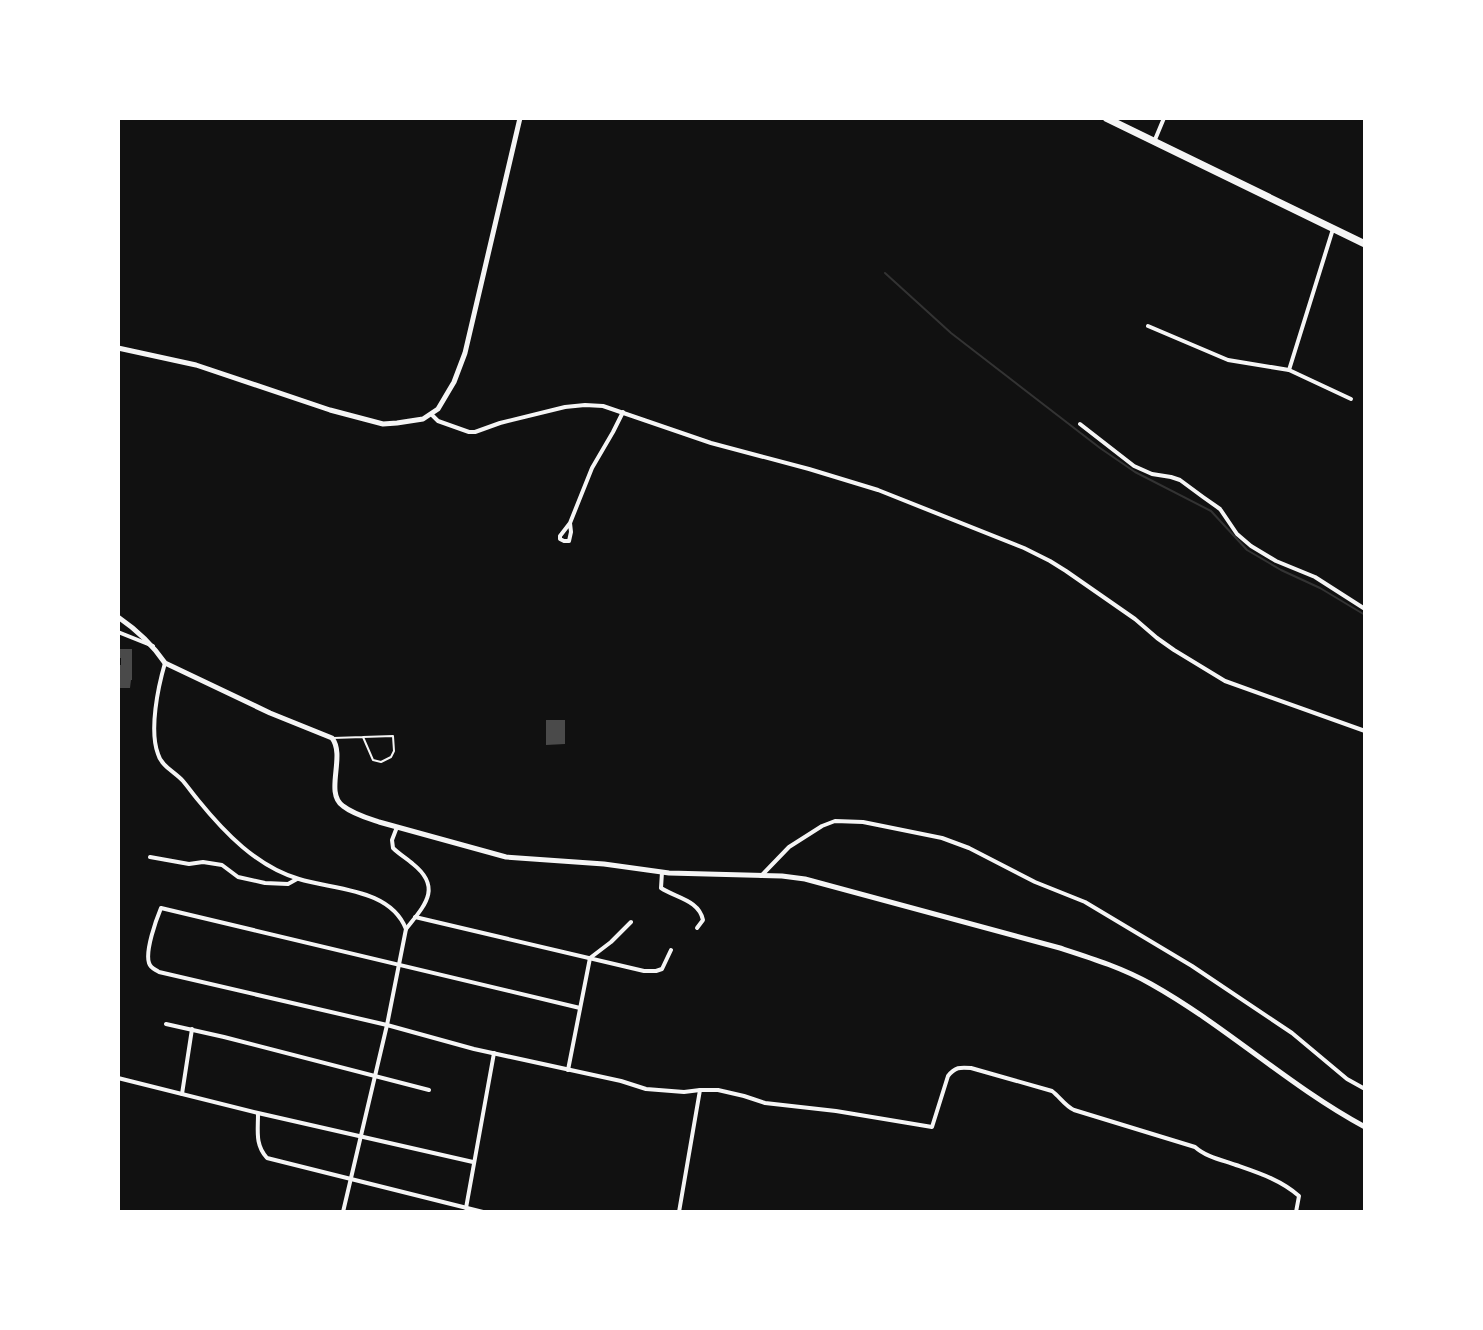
<svg xmlns="http://www.w3.org/2000/svg" width="1483" height="1330" font-family="Karla,sans-serif">
	<style>
		.lines { fill: none; stroke-linecap: round; stroke-linejoin: round }
		.stream { stroke: #333; stroke-width: 2 }
		.building { fill: #4a4a4a }
		.service { stroke: #f5f5f5; stroke-width: 2 }
		.minor { stroke: #f5f5f5; stroke-width: 4 }
		.tertiary { stroke: #f5f5f5; stroke-width: 5 }
		.primary { stroke: #f5f5f5; stroke-width: 7 }
	</style>
	<rect width="100%" height="100%" fill="#111"/>
	<g class="lines">
		<polyline class="stream" points="885,273 951,333 1100,448 1135,472 1211,511 1247,550 1281,570 1320,588 1365,615"/>
	</g>
	<g class="building">
		<polygon points="118,649 132,649 132,680 131,680 130,688 118,688 118,665 121,665 121,658 118,658"/>
		<polygon points="546,720 565,720 565,744 546,745"/>
	</g>
	<g class="lines">
		<polyline class="service" points="333,738 393,736 394,751 391,757 381,762 373,760 363,737"/>
		<g class="minor">
			<polyline points="1154,142 1164,118"/>
			<polyline points="1148,326 1228,360 1289,370 1333,229"/>
			<polyline points="1289,370 1351,399"/>
			<polyline points="431,414 438,421 469,432 475,432 500,423 565,407 585,405 603,406 711,443 809,469 878,490 1024,548 1050,561 1066,571 1135,619 1157,638 1174,650 1225,681 1365,731"/>
			<polyline points="1080,424 1134,466 1152,474 1171,477 1180,480 1203,497 1220,509 1237,534 1251,546 1276,561 1315,577 1365,609"/>
			<polyline points="570,523 571,532 569,541 564,541 560,539 560,536 570,523 592,468 613,432 623,412"/>
			<polyline points="118,632 153,646"/>
			<path d="M165 663C158 687 149 730 158 754 161 766 175 772 183 781 188 787 193 794 198 800 224 832 257 867 299 879 334 890 390 888 406 929L387 1025 343 1212"/>
			<path d="M397 827 392 840 393 848C399 854 406 858 413 864 443 888 424 906 406 929"/>
			<polyline points="150,857 189,864 203,862 222,865 238,877 265,883 288,884 297,879"/>
			<path d="M662 872 661 888C676 898 699 900 703 920L697 928"/>
			<polyline points="761,876 789,847 822,826 835,821 863,822 942,838 969,848 1035,882 1085,902 1192,966 1292,1033 1347,1079 1365,1089"/>
			<polyline points="415,917 644,971 656,971 662,969 671,950"/>
			<path d="M580 1008 161 908C156 920 145 951 149 963 151 969 155 969 159 972L387 1025 474 1049 621 1081 646 1089 684 1092 700 1090"/>
			<polyline points="166,1024 224,1037 429,1090"/>
			<polyline points="568,1070 590,958 611,942 631,922"/>
			<polyline points="118,1078 258,1113 473,1162"/>
			<polyline points="182,1094 192,1029"/>
			<path d="M258 1114C258 1131 255 1145 267 1158L483 1212"/>
			<polyline points="466,1208 494,1053"/>
			<path d="M679 1212 700 1090H718L744 1096 765 1103 836 1111 932 1127 948 1076C955 1067 960 1067 971 1068L1052 1091C1060 1097 1065 1106 1074 1110L1195 1147C1206 1157 1222 1160 1236 1165 1259 1173 1281 1180 1299 1196L1296 1212"/>
		</g>
		<g class="tertiary">
			<polyline points="118,348 196,365 330,410 383,424 397,423 423,419 438,409 454,382 465,353 520,118"/>
			<path d="M118 617C137 630 152 644 165 663L270 713 332 738C346 756 324 793 343 806 353 814 367 818 379 822L506 857 604 864 669 873 782 876 805 879 1060 948C1091 958 1123 968 1151 984 1226 1026 1289 1086 1365 1127"/>
		</g>
		<polyline class="primary" points="1106,118 1365,244"/>
	</g>
	<rect width="1483" height="1330" fill="none" stroke="#ffffff" stroke-width="240"/>
</svg>
